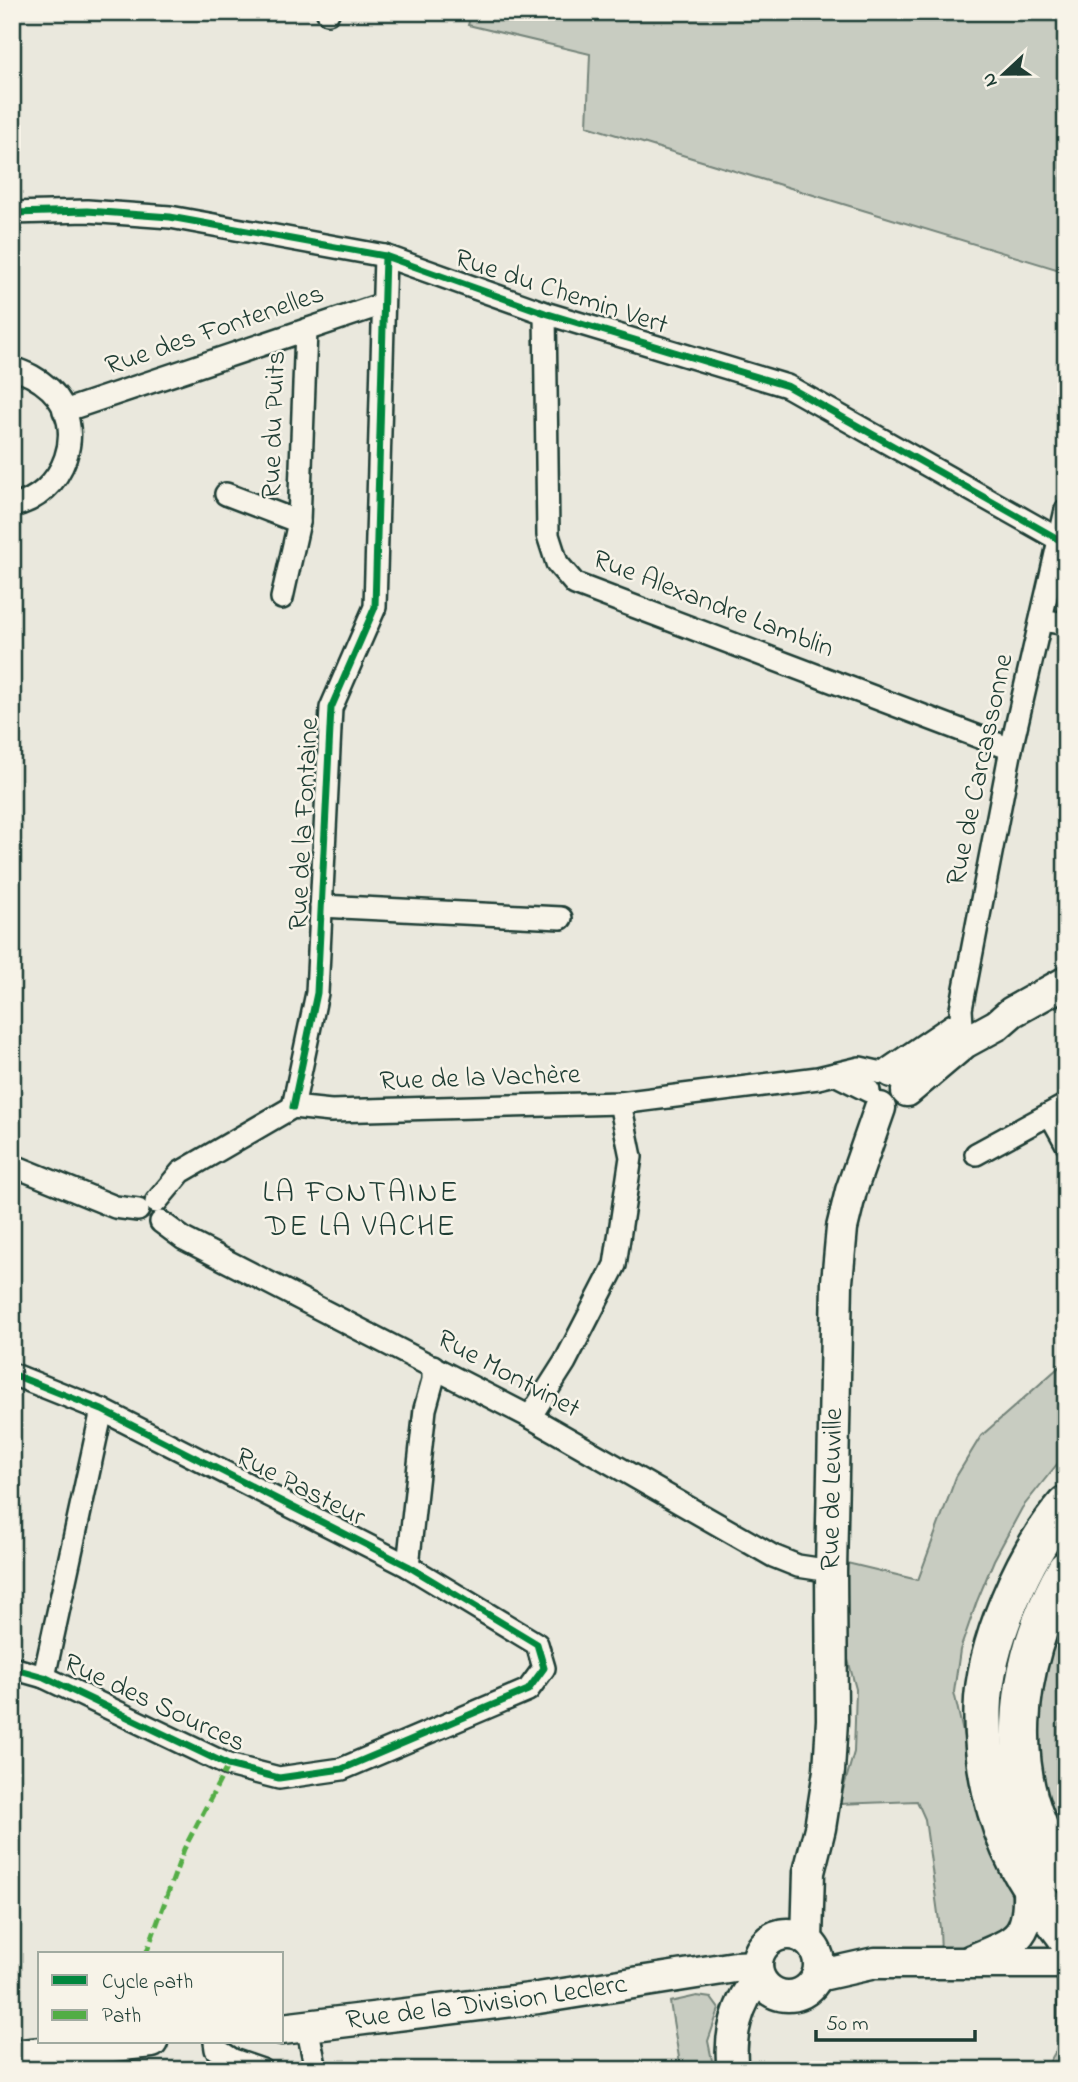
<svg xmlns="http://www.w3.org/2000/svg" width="1078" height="2082" font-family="'Indie Flower',sans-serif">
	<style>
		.green { fill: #c8ccc1; stroke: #74847a; stroke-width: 2 }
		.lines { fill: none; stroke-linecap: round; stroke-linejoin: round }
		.street-casing { stroke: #1f3d34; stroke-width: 26 }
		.secondary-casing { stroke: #1f3d34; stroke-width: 35 }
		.highway-casing { stroke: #1f3d34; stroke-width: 42 }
		.street { stroke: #f7f3e8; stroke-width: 21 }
		.secondary { stroke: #f7f3e8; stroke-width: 30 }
		.highway { stroke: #f7f3e8; stroke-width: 37 }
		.quiet { stroke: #52ad45; stroke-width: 5; stroke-dasharray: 10 5; stroke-linecap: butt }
		.cycleway-casing { stroke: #f7f3e8; stroke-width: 11 }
		.cycleway { stroke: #00873e; stroke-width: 7 }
		.labels { text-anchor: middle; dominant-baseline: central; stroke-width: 5; stroke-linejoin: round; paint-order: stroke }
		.street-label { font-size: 28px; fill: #1f3d34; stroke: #f7f3e8 }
		.neighbourhood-label { font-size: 30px; letter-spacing: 2px; fill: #1f3d34; stroke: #f7f3e8 }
	</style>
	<rect width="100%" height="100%" fill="#eae8dd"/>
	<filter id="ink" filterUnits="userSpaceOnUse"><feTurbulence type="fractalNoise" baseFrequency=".0143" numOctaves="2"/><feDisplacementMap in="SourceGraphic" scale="14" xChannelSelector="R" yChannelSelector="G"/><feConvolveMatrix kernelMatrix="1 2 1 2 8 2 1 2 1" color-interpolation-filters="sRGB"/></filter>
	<g filter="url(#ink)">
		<g class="green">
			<polygon points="472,12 1066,12 1066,272 587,126 590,54 468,25"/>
			<polygon points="1066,1361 1066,1453 1022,1508 994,1560 977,1601 960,1650 954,1692 978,1800 1011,1893 1012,1909 1008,1924 995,1937 976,1947 941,1953 940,1928 925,1819 917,1801 839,1804 854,1752 856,1689 847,1656 847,1563 918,1580 956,1477 981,1436"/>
			<polygon points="1066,1610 1066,1833 1060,1836 1038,1776 1037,1717 1045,1654"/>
			<polygon points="1066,1979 1066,2064 1045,2070 1057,2049 1057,1980"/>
			<polygon points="697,1996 711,1998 719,2009 708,2041 714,2070 681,2070 670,2002"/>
		</g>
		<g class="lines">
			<defs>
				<g id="street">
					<polyline points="328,13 328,12"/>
					<polyline points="12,213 87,211 170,217 385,256 545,313 787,386 1058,539"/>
					<polyline points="545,313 548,535 557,563 575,584 1011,749"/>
					<path d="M12 368C27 373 38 378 50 389 90 427 64 496 12 506"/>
					<polyline points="64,411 383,304"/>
					<polyline points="226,494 299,522"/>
					<polyline points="282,598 299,522 306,330"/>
					<polyline points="1042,620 1066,624"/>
					<polyline points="321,906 561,918"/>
					<polyline points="963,1042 961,1009 1011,749 1066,510"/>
					<polyline points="835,1074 869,1091"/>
					<polyline points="293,1107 317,993 331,708 375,607 385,256"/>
					<polyline points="1050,1114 1066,1143"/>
					<polyline points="976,1154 1066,1105"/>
					<polyline points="12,1165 115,1207 138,1210"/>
					<polyline points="156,1202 181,1172 293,1107 331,1111 620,1103 818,1078 860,1068 882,1073"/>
					<polyline points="161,1222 184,1239 530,1417 773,1556 798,1566 831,1571"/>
					<polyline points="12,1374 102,1410 408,1566 537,1644 544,1668 528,1690 342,1769 279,1778 228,1765 44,1677 12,1668"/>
					<polyline points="530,1417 565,1362 615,1265 631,1157 620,1103"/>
					<polyline points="408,1566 425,1409 433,1380 433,1366"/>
					<polyline points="44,1677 102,1410"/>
					<polyline points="307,2026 316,2070"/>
					<polyline points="215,2042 216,2049 233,2060 262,2070"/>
				</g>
				<g id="secondary">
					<polyline points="892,1072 955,1029"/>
					<polyline points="907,1091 964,1043 997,1025 1012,1012 1066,982"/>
					<circle cx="788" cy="1965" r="31"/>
					<path id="s1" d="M807 1940 809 1872 820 1828 829 1771 832 1720 831 1571 837 1282 842 1228 851 1191 880 1108"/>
					<path d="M972 1960C1020 1940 1030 1938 1028 1883"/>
					<polyline points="817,1976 875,1963 1066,1963"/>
					<path id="s2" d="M282 2029 538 1998 735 1967 757 1966"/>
					<polyline points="12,2056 152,2042"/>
					<path d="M733 2070C728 2038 737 2001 759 1978"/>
				</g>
				<g id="highway">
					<path d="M1066 1505C1024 1554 984 1645 983 1710 982 1762 994 1819 1018 1865 1031 1890 1049 1913 1066 1936"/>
					<path d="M1066 1570C1013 1664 998 1784 1066 1874"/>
				</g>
			</defs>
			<use href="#street" class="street-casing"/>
			<use href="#secondary" class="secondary-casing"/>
			<use href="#highway" class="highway-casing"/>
			<use href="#street" class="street"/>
			<use href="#secondary" class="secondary"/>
			<use href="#highway" class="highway"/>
			<g class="quiet">
				<polyline points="146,1954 184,1849 228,1765"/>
				<polyline points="131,2044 131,2042"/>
			</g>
			<defs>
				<g id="cycleway">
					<polyline points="12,213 87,211 170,217 385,256 545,313 787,386 1058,539"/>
					<polyline points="293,1107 317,993 331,708 375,607 385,256"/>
					<polyline points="12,1374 102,1410 408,1566 537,1644 544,1668 528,1690 342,1769 279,1778 228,1765 44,1677 12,1668"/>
				</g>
			</defs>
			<use href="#cycleway" class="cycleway-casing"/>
			<use href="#cycleway" class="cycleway"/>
		</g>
	</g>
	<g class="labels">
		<g class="street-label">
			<text transform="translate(561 293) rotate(18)">Rue du Chemin Vert</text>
			<text transform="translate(215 331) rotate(-19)">Rue des Fontenelles</text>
			<text transform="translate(275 425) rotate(-88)">Rue du Puits</text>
			<text transform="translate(713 605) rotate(21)">Rue Alexandre Lamblin</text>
			<text transform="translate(981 770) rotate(-78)">Rue de Carcassonne</text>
			<text transform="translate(305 824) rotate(-87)">Rue de la Fontaine</text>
			<text transform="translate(480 1079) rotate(-2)">Rue de la Vachère</text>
			<text transform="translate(508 1375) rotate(28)">Rue Montvinet</text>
			<text transform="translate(300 1488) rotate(27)">Rue Pasteur</text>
			<text stroke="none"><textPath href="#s1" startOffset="453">Rue de Leuville</textPath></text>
			<text transform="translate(154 1704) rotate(25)">Rue des Sources</text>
			<text stroke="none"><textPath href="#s2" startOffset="206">Rue de la Division Leclerc</textPath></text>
		</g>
		<g class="neighbourhood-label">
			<text x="361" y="1194">LA FONTAINE<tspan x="361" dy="34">DE LA VACHE</tspan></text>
		</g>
	</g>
	<rect width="1078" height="2082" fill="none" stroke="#f7f3e8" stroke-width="42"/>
	<rect x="21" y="21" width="1036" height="2040" fill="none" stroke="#1f3d34" stroke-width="2.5" filter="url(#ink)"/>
	<rect x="38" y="1952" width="245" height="91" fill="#f7f3e8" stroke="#a1aaa0" stroke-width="2"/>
	<rect x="52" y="1975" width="35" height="10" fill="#00873e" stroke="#a1aaa0" stroke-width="2"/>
	<text x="102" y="1988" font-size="21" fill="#1f3d34">Cycle path</text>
	<rect x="52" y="2010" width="35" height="10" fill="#52ad45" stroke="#a1aaa0" stroke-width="2"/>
	<text x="102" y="2022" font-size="21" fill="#1f3d34">Path</text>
	<g transform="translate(1004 74) rotate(248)" stroke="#f7f3e8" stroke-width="5" paint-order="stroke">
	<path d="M0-5L12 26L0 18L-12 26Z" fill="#1f3d34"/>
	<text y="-10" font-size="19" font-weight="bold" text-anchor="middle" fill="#1f3d34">N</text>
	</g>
	<path d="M816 2030v10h159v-10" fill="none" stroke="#1f3d34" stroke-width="3.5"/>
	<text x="826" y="2030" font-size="21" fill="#1f3d34" stroke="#f7f3e8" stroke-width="5" paint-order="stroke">50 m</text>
</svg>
